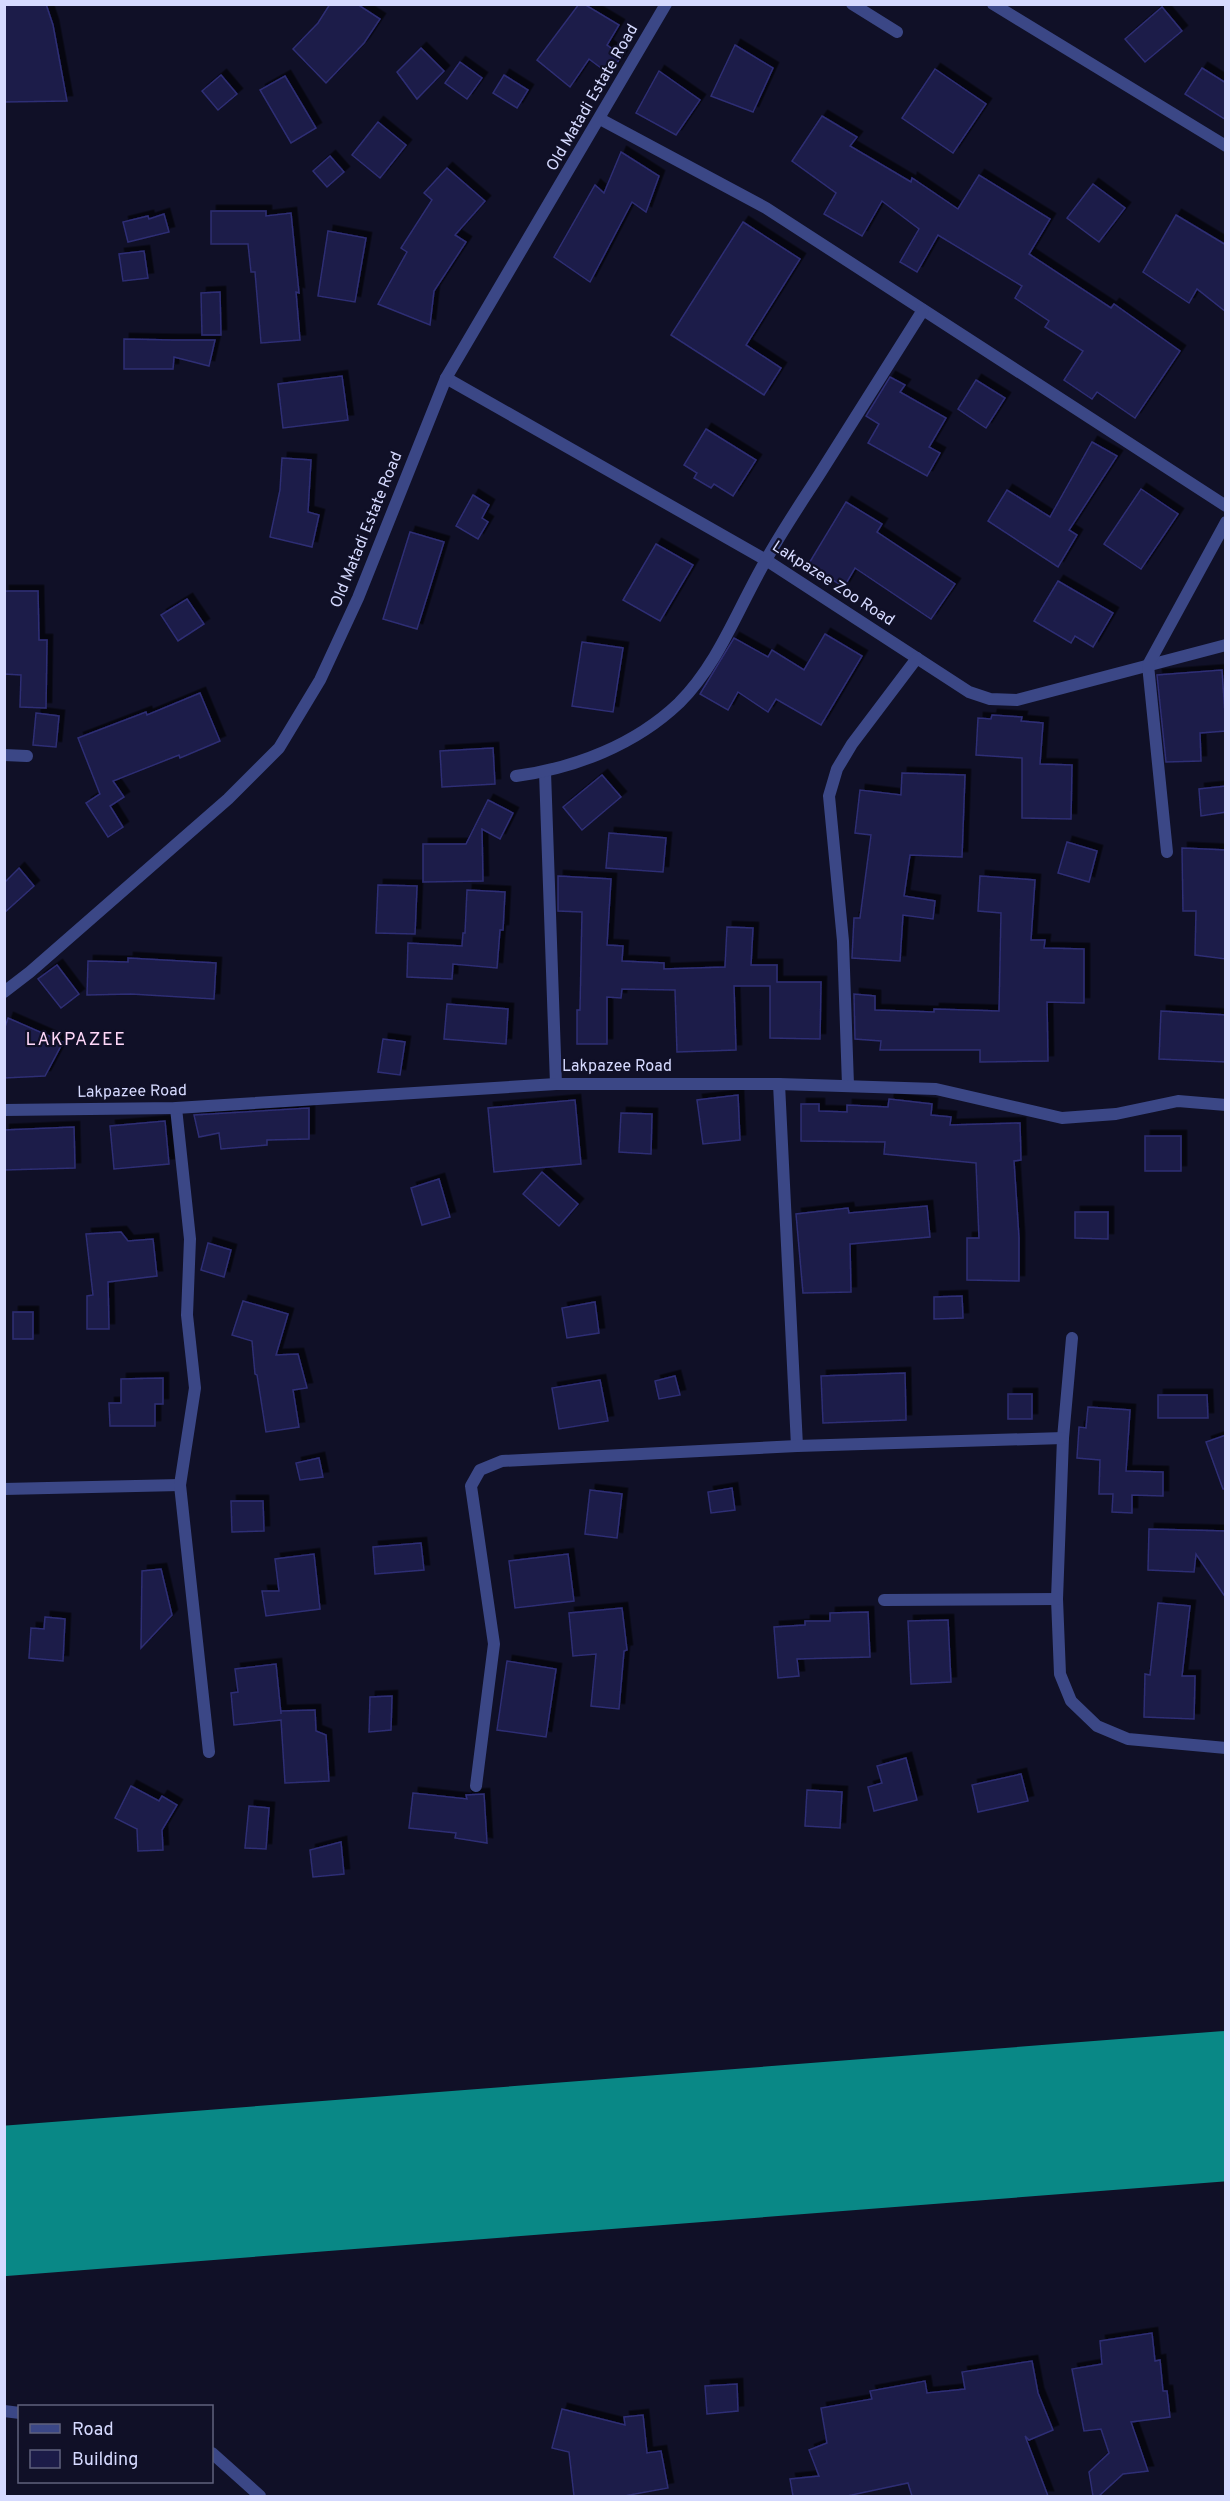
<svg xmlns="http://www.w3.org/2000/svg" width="1230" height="2501" font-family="Overpass,sans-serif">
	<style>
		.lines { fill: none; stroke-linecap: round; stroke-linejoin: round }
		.runway { stroke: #098886; stroke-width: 150 }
		.building { fill: #1c1c48; stroke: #2e2e74; stroke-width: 1.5; filter: url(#shadow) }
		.pedestrian { stroke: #3b4786; stroke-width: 12 }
		.minor { stroke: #3b4786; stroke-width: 12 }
		.tertiary { stroke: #3b4786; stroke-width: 12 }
		.labels { text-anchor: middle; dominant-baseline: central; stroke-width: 4.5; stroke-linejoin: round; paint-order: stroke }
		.street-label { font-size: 16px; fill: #d6daff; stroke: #101027 }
		.neighbourhood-label { font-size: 18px; letter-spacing: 1.5px; fill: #ffd8f9; stroke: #101027 }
	</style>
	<defs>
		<filter id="shadow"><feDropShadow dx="5.5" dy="-5.5" stdDeviation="0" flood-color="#0009"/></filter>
	</defs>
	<rect width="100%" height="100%" fill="#101027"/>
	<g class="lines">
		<polyline class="runway" points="4,2201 1226,2106"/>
	</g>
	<g class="building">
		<polygon points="4,4 46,4 53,25 67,101 4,102"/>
		<polygon points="330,4 357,4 380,19 364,43 326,83 293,49 318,23"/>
		<polygon points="579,4 584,4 619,25 607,45 622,56 609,74 589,59 570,87 537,60"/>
		<polygon points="1162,7 1182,31 1145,62 1125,39"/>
		<polygon points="735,45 773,68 753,112 711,96"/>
		<polygon points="421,48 444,71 417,99 397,72"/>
		<polygon points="460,62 482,78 467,99 445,83"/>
		<polygon points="1202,68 1226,83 1226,120 1185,94"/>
		<polygon points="935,69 986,104 953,153 902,118"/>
		<polygon points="659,71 700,100 676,135 636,113"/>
		<polygon points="221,75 237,94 218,110 202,91"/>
		<polygon points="504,75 528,90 517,108 493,93"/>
		<polygon points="285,76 316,128 291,143 260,90"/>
		<polygon points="822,116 857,137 850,146 911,182 912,178 958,209 979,175 1050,219 1029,254 1111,308 1114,304 1180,351 1135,418 1097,392 1092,399 1064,380 1083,351 1045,327 1049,321 1015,298 1022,286 938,235 917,272 900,262 919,229 882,201 862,236 824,214 836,193 792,161"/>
		<polygon points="378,122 406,145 380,178 352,155"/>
		<polygon points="621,152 659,176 646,212 632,202 590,282 554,257 595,185 604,193"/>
		<polygon points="330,156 344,172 327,187 313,171"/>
		<polygon points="447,168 485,201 455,235 466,242 434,291 430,325 378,304 407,252 401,248 432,200 424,193"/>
		<polygon points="1093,184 1125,208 1099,242 1067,218"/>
		<polygon points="211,211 266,211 266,216 291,213 299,293 296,292 300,340 261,343 255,272 251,272 248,244 211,244"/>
		<polygon points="164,214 169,232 128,242 123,222 148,216 149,219"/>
		<polygon points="1176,215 1226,245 1226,312 1197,289 1189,303 1143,272"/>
		<polygon points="743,222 800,259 746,345 781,368 764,395 671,335"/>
		<polygon points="328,231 366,238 355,302 318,296"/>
		<polygon points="144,251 148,278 123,281 119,254"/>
		<polygon points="220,292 221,335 202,335 201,293"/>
		<polygon points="124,339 172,340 215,340 209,366 174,357 173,369 124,369"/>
		<polygon points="342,376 348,420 283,428 278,384"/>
		<polygon points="890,377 905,385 900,392 946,418 929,447 940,453 927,476 868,443 879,424 866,416"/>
		<polygon points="976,380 1005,398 986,428 958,409"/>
		<polygon points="706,429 756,460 733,496 714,484 711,488 694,478 697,473 684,465"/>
		<polygon points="1092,442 1117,456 1069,530 1077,535 1058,567 988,521 1007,490 1050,517"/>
		<polygon points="282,458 311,460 308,512 319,515 312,547 270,537 280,490"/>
		<polygon points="1141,489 1178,514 1141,569 1104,544"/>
		<polygon points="473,495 489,505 482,518 488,522 478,539 456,526"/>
		<polygon points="846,502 882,524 877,532 955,584 931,619 855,568 844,587 808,565"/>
		<polygon points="410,532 444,542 417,629 383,619"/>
		<polygon points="656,544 693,565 660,621 623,600"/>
		<polygon points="1058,581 1113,613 1093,647 1075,636 1071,643 1034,621"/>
		<polygon points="4,591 38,591 39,640 47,640 46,708 20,707 21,675 4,674"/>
		<polygon points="187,599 204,624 178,641 161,615"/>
		<polygon points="825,634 862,656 821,725 776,699 768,712 738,692 728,710 700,694 734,638 768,657 772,650 804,670"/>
		<polygon points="582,642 623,648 613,712 572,706"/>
		<polygon points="1222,670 1226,731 1200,733 1201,761 1166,762 1157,675"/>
		<polygon points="200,693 220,741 180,758 179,755 113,781 124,797 110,806 123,827 108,837 86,803 100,794 78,738 146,712 147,715"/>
		<polygon points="36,713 59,716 56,747 33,745"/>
		<polygon points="992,715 1022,717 1021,721 1043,723 1040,764 1072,765 1071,819 1022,818 1022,758 976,755 978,718 991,719"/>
		<polygon points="493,748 495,784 442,787 440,751"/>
		<polygon points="902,773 965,775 962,857 910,855 904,896 935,901 933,919 903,915 900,961 852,958 854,918 860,918 871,835 855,833 860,790 901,795"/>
		<polygon points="602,775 621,797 582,830 563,807"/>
		<polygon points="1226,786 1226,812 1201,816 1199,789"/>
		<polygon points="488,800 513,813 500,839 482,829 483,881 423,882 423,844 466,844"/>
		<polygon points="609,833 666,838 663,872 606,868"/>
		<polygon points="1067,842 1097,851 1089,882 1058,873"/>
		<polygon points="1182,848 1226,850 1226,959 1195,955 1196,911 1183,911"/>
		<polygon points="19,868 34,886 4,913 4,883"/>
		<polygon points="558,876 611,879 607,945 623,946 622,961 664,963 664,969 725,967 727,927 753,928 751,965 777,965 777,982 821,982 820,1039 770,1038 770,986 734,986 736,1050 677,1052 675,990 622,989 621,998 607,997 607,1044 577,1044 577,1010 580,1010 582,912 558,911"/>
		<polygon points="980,876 1035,880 1031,940 1045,940 1044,948 1084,949 1084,1003 1047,1002 1048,1061 980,1062 980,1050 880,1050 881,1041 855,1039 854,994 875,996 875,1010 934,1012 934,1009 999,1011 1001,913 978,911"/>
		<polygon points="378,885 417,886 415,934 376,933"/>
		<polygon points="467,890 505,892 503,930 500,930 497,968 453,964 452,979 407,977 408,943 462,946 463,933 465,933"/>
		<polygon points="128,958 216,963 214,999 131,994 87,995 88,961 128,962"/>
		<polygon points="57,965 79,994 61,1008 38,979"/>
		<polygon points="447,1004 508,1009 506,1044 444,1039"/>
		<polygon points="1161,1011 1226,1015 1226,1062 1159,1059"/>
		<polygon points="8,1018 63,1042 45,1076 4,1078 4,1030"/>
		<polygon points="383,1039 405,1042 400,1075 378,1072"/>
		<polygon points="738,1095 740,1140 703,1144 697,1100"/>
		<polygon points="889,1099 932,1104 931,1115 951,1117 950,1125 1020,1123 1021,1160 1014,1161 1019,1238 1019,1281 967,1280 967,1238 979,1238 976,1163 884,1154 885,1142 801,1141 801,1104 819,1104 819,1111 847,1112 847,1105 888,1107"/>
		<polygon points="575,1100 581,1164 494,1172 488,1108"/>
		<polygon points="309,1108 309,1139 267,1140 267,1145 221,1149 219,1133 199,1137 194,1115"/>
		<polygon points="621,1113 652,1114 651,1154 619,1152"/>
		<polygon points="165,1121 169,1164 114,1169 110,1126"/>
		<polygon points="74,1127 75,1168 4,1170 4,1130"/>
		<rect x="1145" y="1136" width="36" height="35"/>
		<polygon points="542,1172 578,1204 559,1226 523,1194"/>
		<polygon points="439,1179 450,1217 422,1225 411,1188"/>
		<polygon points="927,1206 930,1237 850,1244 851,1292 803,1293 796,1214 848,1208 849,1213"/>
		<polygon points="1075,1212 1108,1212 1108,1239 1075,1238"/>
		<polygon points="121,1232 128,1241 153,1239 157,1276 108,1282 109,1329 87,1329 87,1296 93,1295 86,1234"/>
		<polygon points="208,1243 231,1250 224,1277 201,1270"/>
		<polygon points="962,1296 963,1318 934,1319 934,1297"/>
		<polygon points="243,1301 288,1314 276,1355 298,1354 307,1388 293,1390 299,1427 266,1432 257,1375 255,1374 252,1341 232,1335"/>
		<polygon points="595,1302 599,1333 567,1338 562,1308"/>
		<rect x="13" y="1312" width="20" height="27"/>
		<polygon points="905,1373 906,1420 823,1423 821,1376"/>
		<polygon points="675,1376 680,1395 659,1399 655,1381"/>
		<polygon points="163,1378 163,1404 155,1404 155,1426 110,1426 109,1403 121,1403 121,1379"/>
		<polygon points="600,1380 608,1421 559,1429 552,1388"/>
		<rect x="1008" y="1394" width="24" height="25"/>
		<polygon points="1158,1395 1207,1395 1208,1418 1158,1418"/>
		<polygon points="1088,1407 1130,1410 1126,1471 1163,1472 1163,1496 1132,1495 1132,1513 1112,1512 1113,1494 1099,1494 1100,1460 1077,1458 1079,1427 1086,1428"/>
		<polygon points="1226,1435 1226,1489 1223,1489 1206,1442"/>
		<polygon points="319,1458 323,1477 300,1480 296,1463"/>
		<polygon points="732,1488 735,1510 711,1513 708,1492"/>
		<polygon points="590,1490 622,1494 617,1538 585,1534"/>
		<polygon points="231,1501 263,1501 264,1531 232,1532"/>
		<polygon points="1149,1529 1226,1531 1226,1598 1196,1554 1194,1572 1148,1570"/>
		<polygon points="421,1543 424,1570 375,1574 373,1547"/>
		<polygon points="314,1554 320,1609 266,1616 262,1591 279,1591 275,1559"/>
		<polygon points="568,1554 574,1601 515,1608 509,1561"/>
		<polygon points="161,1569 172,1615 141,1648 142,1571"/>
		<polygon points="1158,1603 1190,1606 1182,1676 1195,1676 1194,1719 1144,1717 1145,1674 1150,1675"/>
		<polygon points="622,1608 627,1650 624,1651 619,1709 591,1706 596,1654 573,1656 569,1613"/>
		<polygon points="868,1612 870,1657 797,1659 799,1676 778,1678 774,1627 805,1625 805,1621 830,1621 830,1613"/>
		<polygon points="45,1617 65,1619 63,1661 29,1658 31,1628 44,1629"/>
		<polygon points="948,1620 951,1682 911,1684 908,1621"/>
		<polygon points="507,1661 556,1669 546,1737 497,1730"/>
		<polygon points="276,1664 281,1714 281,1711 315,1710 316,1731 326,1735 329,1781 285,1783 281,1720 234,1725 231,1693 238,1692 235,1669"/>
		<polygon points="392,1696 391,1730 369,1732 370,1697"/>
		<polygon points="906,1758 917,1800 874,1811 868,1787 882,1783 877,1766"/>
		<polygon points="1021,1774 1028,1801 978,1812 972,1785"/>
		<polygon points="131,1786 159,1801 162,1796 177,1805 162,1830 163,1850 138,1851 137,1829 115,1818"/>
		<polygon points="807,1790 842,1792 840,1828 805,1826"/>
		<polygon points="413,1793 467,1799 466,1795 484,1794 487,1843 455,1838 456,1833 409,1828"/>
		<polygon points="249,1806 269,1808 266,1849 245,1848"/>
		<polygon points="341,1842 344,1874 313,1877 310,1850"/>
		<polygon points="1152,2333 1155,2361 1160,2360 1163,2391 1167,2391 1170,2417 1131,2422 1148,2471 1123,2474 1099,2496 1093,2496 1089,2472 1109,2453 1101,2429 1084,2431 1072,2369 1102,2364 1100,2341"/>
		<polygon points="1032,2361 1038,2393 1053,2430 1029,2440 1025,2436 1048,2496 912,2496 908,2483 847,2496 793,2496 790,2479 819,2476 809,2450 827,2443 821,2408 872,2399 870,2391 925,2381 927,2393 965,2389 962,2372"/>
		<polygon points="737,2384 738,2411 707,2414 705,2386"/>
		<polygon points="562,2409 625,2425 624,2417 643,2415 647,2453 661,2451 668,2488 624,2496 574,2496 569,2452 552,2448"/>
	</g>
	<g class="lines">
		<polyline class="pedestrian" points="4,1489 180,1485"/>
		<g class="minor">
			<polyline points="852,4 897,32"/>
			<polyline points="993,4 1226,146"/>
			<polyline points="600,119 766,208 1226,506"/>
			<polyline points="446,378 766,560 969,692 990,699 1017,700 1226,645"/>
			<polyline points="4,755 27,756"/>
			<polyline points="545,772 556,1084"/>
			<path d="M516 776C575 768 635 745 679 703 719 663 738 608 766 560 782 531 801 503 819 475 854 420 888 365 923 310"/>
			<polyline points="1167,852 1148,665 1226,522"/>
			<polyline points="779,1084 797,1446"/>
			<polyline points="848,1085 843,941 829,796 837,769 852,744 917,658"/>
			<polyline points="176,1108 190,1239 187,1315 195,1388 180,1485 209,1752"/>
			<polyline points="4,1110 176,1108 556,1084 779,1084 936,1089 1062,1118 1116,1114 1178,1101 1226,1105"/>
			<polyline points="1072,1338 1063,1438 1057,1599 1060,1674 1071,1701 1097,1726 1128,1739 1226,1748"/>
			<polyline points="884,1600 1057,1599"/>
			<polyline points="476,1786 494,1644 471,1486 480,1470 502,1461 797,1446 1063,1438"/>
			<polyline points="4,2411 20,2413"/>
			<polyline points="212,2453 260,2496"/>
		</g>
		<polyline class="tertiary" points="4,992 30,972 228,799 279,748 320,680 358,598 446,378 666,4"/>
	</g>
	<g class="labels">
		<g class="street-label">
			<text transform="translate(593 98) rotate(-60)">Old Matadi Estate Road</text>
			<text transform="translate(367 530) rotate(-68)">Old Matadi Estate Road</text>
			<text transform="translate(833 584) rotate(33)">Lakpazee Zoo Road</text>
			<text x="617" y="1067">Lakpazee Road</text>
			<text transform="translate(132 1092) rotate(-1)">Lakpazee Road</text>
		</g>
		<g class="neighbourhood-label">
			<text x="76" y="1040">LAKPAZEE</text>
		</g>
	</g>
	<rect width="1230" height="2501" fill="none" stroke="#d6daff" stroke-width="12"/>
	<rect x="18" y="2405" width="195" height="78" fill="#101027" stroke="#5f617d" stroke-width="1.5"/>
	<rect x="30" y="2424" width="30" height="9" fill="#3b4786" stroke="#5f617d" stroke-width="1.5"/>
	<text x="72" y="2435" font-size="18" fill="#d6daff">Road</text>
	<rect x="30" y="2450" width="30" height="18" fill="#1c1c48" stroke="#5f617d" stroke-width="1.5"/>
	<text x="72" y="2465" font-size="18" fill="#d6daff">Building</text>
</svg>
